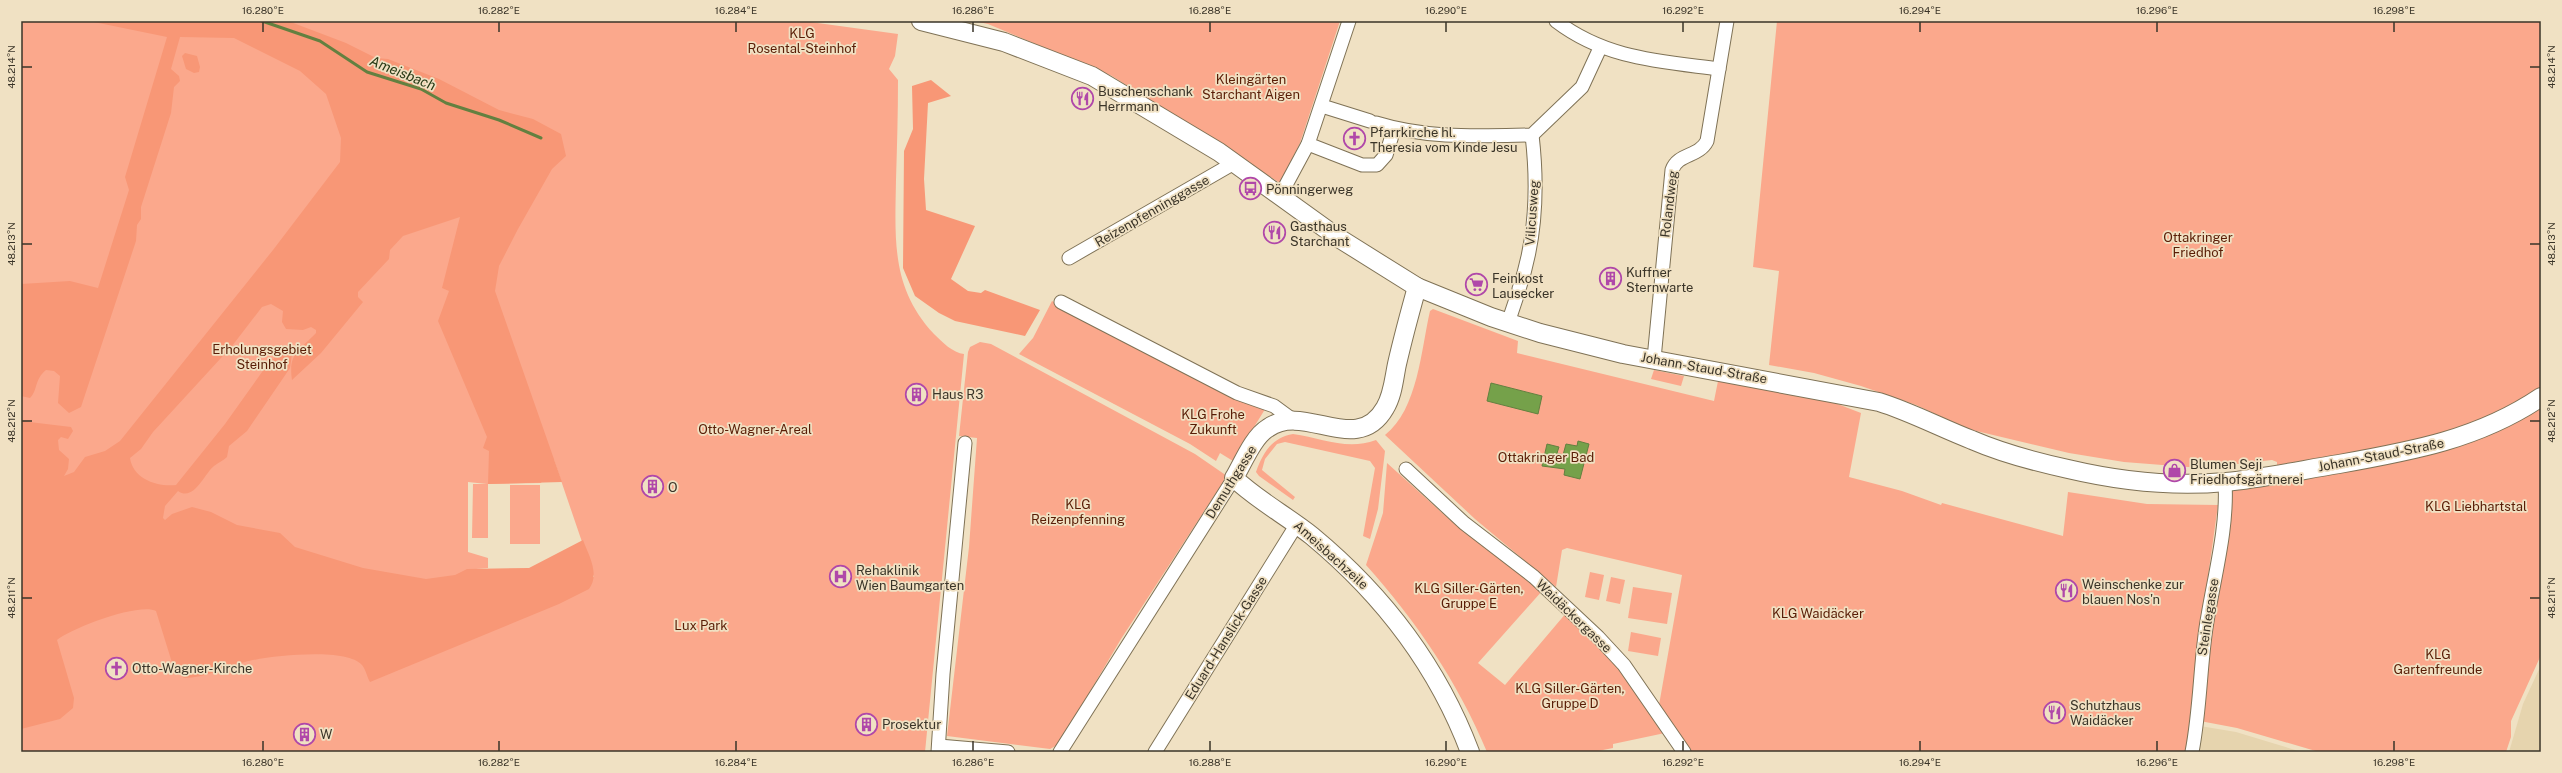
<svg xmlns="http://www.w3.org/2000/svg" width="2562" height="773" font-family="'Public Sans',sans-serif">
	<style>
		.built { fill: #e6d4ae }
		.green { fill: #fba88c; fill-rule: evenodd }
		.forest { fill: #f89776 }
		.water { fill: #75a14a; stroke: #638040 }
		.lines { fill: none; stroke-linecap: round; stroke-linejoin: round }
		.stream { stroke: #638040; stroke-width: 3 }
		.street-casing { stroke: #7f7256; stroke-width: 15 }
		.secondary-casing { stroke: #7f7256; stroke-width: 20 }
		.street { stroke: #fff; stroke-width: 13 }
		.secondary { stroke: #fff; stroke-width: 18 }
		.ticks { fill: none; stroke: #3a3428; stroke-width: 1.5 }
		.labels { text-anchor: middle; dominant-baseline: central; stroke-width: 3.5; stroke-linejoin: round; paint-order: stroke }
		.park-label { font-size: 13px; fill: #591d06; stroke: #f0e1c3 }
		.poi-label { font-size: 13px; fill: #3a3428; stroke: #f0e1c3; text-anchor: start }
		.street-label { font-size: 13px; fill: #3a3428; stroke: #f0e1c3 }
		.water-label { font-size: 14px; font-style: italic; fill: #273915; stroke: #f0e1c3 }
		.neatline { fill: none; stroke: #3a3428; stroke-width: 1.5 }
		.ticks-label { font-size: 10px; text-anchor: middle; fill: #3a3428 }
	</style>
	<rect width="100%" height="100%" fill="#f0e1c3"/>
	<g class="built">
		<polygon points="2541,665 2541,752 2509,752 2523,704"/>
		<polygon points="2200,726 2236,732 2302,752 2195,752"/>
	</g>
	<g class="green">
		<path d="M21 21H803L898 34 895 56 889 69 898 80C898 113 897 147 896 180 895 240 891 288 934 334 942 342 953 353 964 354L925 752H21ZM554 460 594 577 476 569 488 568V558L468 552V482L487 484H473L472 538H488V484L541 483Z"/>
		<polygon points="974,21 1340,21 1300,143 1280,183 1112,76 988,24"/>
		<polygon points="1777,21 2541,21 2541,389 2461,430 2419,441 2277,465 2277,462 2272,460 2201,468 2124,462 2069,453 1968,429 1916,405 1861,386 1814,373 1769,365 1779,271 1753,267"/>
		<polygon points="1052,301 1153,354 1267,406 1233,461 1220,453 1216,461 1190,444 1019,354 1033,338"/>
		<path d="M1433 309 1518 341 1517 353 1714 401 1718 381 1835 403 1861 413 1849 477 1902 491 1941 505 1942 503 2063 536 2068 492 2147 504 2218 505 2195 669 2187 752H1690L1659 705 1682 575 1567 548 1562 550 1556 587 1475 519 1385 435C1418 409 1421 350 1430 311Z"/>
		<polygon points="980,342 991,344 1195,454 1227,476 1121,639 1059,744 1050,749 947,736 969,547 977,438 959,436 968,352 970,347"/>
		<polygon points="1654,370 1684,376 1681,386 1651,379"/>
		<polygon points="2541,407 2541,655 2511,721 2511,737 2506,752 2319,752 2237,728 2200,721 2230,488 2434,454 2492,434"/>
		<path d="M1293 434C1322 438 1347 451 1376 440L1385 451 1378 509 1370 539 1363 536 1375 468 1370 461 1285 442 1277 444 1265 459 1262 470 1295 497 1293 500 1259 476 1256 472C1263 453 1271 438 1293 434Z"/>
		<path d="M1387 463 1449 519 1543 590 1478 663 1505 685 1567 612 1615 661 1665 733 1613 744V748L1593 752H1487C1458 682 1416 621 1366 565L1383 513Z"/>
		<rect x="510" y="485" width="30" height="59"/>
		<polygon points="1590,572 1604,575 1599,600 1585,597"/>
		<polygon points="1611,577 1625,580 1620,604 1606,601"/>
		<polygon points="1633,587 1672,593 1667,624 1628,618"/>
		<polygon points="1631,632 1661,638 1658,656 1628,651"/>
	</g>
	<g class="forest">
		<path d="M89 21H288L346 43 376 58 388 59 439 79 499 110 533 119 561 134 566 156 552 169 518 229 499 266 495 291 562 482 488 484 489 451 483 448 487 437 438 321 449 291 442 288 460 217 403 236 390 250 389 259 358 292V297L363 302 321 353 292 380C288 353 299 351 316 333V330L311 327 303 330 286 329 282 322 283 311 271 304 262 307 232 346 153 432 141 449 130 458C133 479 157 487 176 485L225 424 267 365 280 353 290 352 292 354 290 368 247 431 229 446 227 457C223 461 219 462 214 466 204 474 194 502 178 491L165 506 163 518 165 520 172 514 192 507 211 512 237 525 280 533 295 547 363 568 426 579 455 575 467 569 529 568 583 540C589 556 600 574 589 589L559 604 370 682C367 677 366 670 362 665 346 647 267 656 245 662 225 667 205 678 184 678L174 669 156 611C140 602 71 628 57 640L74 698 73 708 60 719 21 729V421L71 427 73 431 68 439 61 437 58 440 59 450 69 459 68 469 64 476 74 472 85 457 105 451 120 441 273 250 340 162 341 138 326 94 300 71 234 38 180 37 171 69 179 76 180 81 174 87 171 113 141 207V219L137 225 136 241 81 407 69 413 58 403 60 376 54 371 46 370C34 380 38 390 30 398L21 396V284L70 281 98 288 129 190 125 177 167 37Z"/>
		<polygon points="185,53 197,56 200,67 199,72 194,73 186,69 182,56"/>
		<polygon points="931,80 951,96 928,103 924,179 926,210 975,226 951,279 968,291 981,293 985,290 1040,310 1025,336 955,321 939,313 915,296 903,268 904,151 913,129 912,86"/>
	</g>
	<g class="water">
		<polygon points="1491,383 1542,396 1538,414 1487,401"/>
		<polygon points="1578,441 1589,444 1580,479 1564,475 1565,469 1542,466 1547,444 1559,447 1557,453 1563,455 1566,444 1577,446"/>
	</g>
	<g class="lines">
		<polyline class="stream" points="262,21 320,41 367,72 421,89 446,103 499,120 541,138"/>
		<defs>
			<g id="street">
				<path d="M1556 21C1606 59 1659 61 1719 69"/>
				<polyline points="1322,106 1370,121"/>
				<path d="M1376 123C1428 139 1478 136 1532 135L1582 87 1600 48"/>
				<polyline points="1308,144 1362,165 1377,165 1386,155 1394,129"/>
				<polyline points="1280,196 1308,144 1349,21"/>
				<polyline points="1069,258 1234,163"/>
				<path d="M1519 289C1536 240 1538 186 1532 135"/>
				<polyline points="1061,302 1237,393 1274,406 1293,420"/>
				<polyline points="1508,323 1517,296"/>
				<path d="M1654 359 1672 170C1678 153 1699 157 1707 141L1727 21"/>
				<polyline points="1406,469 1464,523 1534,577 1598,637 1624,665 1684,752"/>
				<polyline points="939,746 1008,752"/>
				<polyline points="938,752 943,674 965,443"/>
				<polyline points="1060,752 1234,478"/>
				<polyline points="1155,752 1297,524"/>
				<path d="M2192 752C2200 711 2200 669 2206 628 2213 580 2228 530 2225 482"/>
			</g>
			<g id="secondary">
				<path d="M921 21 1004 42 1092 76 1219 152 1337 237 1417 287 1491 317 1540 333 1623 354 1879 402C1911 412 1941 428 1972 440 2002 453 2036 462 2068 469 2119 481 2174 487 2226 482 2264 478 2302 470 2339 464 2412 451 2479 439 2541 397"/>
				<path d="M1417 287C1410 312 1403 338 1397 364 1394 378 1393 395 1385 408 1357 457 1305 402 1268 428 1253 437 1243 463 1234 478 1257 500 1287 516 1312 536 1382 594 1438 667 1470 752"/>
			</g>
		</defs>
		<use href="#street" class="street-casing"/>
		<use href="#secondary" class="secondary-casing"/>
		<use href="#street" class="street"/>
		<use href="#secondary" class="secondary"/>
	</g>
	<path class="ticks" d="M263 22V32M499 22V32M736 22V32M973 22V32M1210 22V32M1446 22V32M1683 22V32M1920 22V32M2157 22V32M2394 22V32M22 67H32M2530 67H2540M22 244H32M2530 244H2540M22 421H32M2530 421H2540M22 598H32M2530 598H2540M263 741V751M499 741V751M736 741V751M973 741V751M1210 741V751M1446 741V751M1683 741V751M1920 741V751M2157 741V751M2394 741V751"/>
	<defs>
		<symbol id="restaurant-ring" viewBox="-11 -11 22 22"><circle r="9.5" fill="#f0e1c3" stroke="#b047a9" stroke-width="1.5"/><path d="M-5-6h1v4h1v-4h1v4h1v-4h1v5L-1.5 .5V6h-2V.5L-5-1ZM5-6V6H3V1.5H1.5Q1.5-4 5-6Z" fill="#b047a9"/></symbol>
		<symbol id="church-ring" viewBox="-11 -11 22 22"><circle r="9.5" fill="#f0e1c3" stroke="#b047a9" stroke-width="1.5"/><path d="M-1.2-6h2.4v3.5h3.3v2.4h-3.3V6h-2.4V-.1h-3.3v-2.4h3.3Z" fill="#b047a9"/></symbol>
		<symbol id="bus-ring" viewBox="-11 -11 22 22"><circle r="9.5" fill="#f0e1c3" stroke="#b047a9" stroke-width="1.5"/><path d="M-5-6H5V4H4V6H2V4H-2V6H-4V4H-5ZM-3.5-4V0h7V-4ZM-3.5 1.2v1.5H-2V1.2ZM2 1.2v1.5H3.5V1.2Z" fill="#b047a9"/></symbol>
		<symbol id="building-ring" viewBox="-11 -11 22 22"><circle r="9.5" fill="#f0e1c3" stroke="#b047a9" stroke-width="1.5"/><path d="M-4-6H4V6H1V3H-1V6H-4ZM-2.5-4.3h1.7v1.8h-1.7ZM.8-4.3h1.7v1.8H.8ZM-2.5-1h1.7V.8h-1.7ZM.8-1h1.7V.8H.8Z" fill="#b047a9"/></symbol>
		<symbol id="supermarket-ring" viewBox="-11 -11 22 22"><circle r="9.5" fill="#f0e1c3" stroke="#b047a9" stroke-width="1.5"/><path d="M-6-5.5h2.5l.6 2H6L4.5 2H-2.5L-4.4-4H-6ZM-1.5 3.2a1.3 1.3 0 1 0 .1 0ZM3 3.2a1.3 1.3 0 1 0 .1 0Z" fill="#b047a9"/></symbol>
		<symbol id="shop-ring" viewBox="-11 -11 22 22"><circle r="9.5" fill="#f0e1c3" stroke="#b047a9" stroke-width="1.5"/><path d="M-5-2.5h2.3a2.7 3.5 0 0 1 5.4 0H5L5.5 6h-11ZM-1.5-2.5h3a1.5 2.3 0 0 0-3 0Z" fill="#b047a9"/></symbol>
		<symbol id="hospital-ring" viewBox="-11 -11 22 22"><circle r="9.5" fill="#f0e1c3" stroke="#b047a9" stroke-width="1.5"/><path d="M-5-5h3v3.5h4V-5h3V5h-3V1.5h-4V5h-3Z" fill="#b047a9"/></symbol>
	</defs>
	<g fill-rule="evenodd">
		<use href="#restaurant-ring" x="1070" y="86" width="25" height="25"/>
		<use href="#church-ring" x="1342" y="126" width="25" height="25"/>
		<use href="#bus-ring" x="1238" y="176" width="25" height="25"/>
		<use href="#restaurant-ring" x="1262" y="220" width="25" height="25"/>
		<use href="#building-ring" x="1598" y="266" width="25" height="25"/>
		<use href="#supermarket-ring" x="1464" y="272" width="25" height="25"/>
		<use href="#building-ring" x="904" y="382" width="25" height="25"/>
		<use href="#shop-ring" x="2162" y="458" width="25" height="25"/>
		<use href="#building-ring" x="640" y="474" width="25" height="25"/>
		<use href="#hospital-ring" x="828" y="564" width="25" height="25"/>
		<use href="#restaurant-ring" x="2054" y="578" width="25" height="25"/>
		<use href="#church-ring" x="104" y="656" width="25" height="25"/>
		<use href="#restaurant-ring" x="2042" y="700" width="25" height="25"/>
		<use href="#building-ring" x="854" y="712" width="25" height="25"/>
		<use href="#building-ring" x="292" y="722" width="25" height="25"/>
	</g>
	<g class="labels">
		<g class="park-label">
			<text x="802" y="33">KLG<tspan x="802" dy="15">Rosental-Steinhof</tspan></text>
			<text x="1251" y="79">Kleingärten<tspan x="1251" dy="15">Starchant Aigen</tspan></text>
			<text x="2198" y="237">Ottakringer<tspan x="2198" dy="15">Friedhof</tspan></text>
			<text x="262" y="349">Erholungsgebiet<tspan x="262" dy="15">Steinhof</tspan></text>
			<text x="1213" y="414">KLG Frohe<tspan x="1213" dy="15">Zukunft</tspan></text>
			<text x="755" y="429">Otto-Wagner-Areal</text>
			<text x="1546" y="457">Ottakringer Bad</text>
			<text x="1078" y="504">KLG<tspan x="1078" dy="15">Reizenpfenning</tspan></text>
			<text x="2476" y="506">KLG Liebhartstal</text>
			<text x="1469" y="588">KLG Siller-Gärten,<tspan x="1469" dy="15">Gruppe E</tspan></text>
			<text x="1818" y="613">KLG Waidäcker</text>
			<text x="701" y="625">Lux Park</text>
			<text x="2438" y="654">KLG<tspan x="2438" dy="15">Gartenfreunde</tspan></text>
			<text x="1570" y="688">KLG Siller-Gärten,<tspan x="1570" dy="15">Gruppe D</tspan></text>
		</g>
		<g class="poi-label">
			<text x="1098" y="91">Buschenschank<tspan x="1098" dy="15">Herrmann</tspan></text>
			<text x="1370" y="132">Pfarrkirche hl.<tspan x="1370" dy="15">Theresia vom Kinde Jesu</tspan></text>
			<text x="1266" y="189">Pönningerweg</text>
			<text x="1290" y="226">Gasthaus<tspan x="1290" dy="15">Starchant</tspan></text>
			<text x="1626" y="272">Kuffner<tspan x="1626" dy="15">Sternwarte</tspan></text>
			<text x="1492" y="278">Feinkost<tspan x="1492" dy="15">Lausecker</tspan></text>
			<text x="932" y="394">Haus R3</text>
			<text x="2190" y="464">Blumen Seji<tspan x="2190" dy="15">Friedhofsgärtnerei</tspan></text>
			<text x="668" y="487">O</text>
			<text x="856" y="570">Rehaklinik<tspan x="856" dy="15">Wien Baumgarten</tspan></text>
			<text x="2082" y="584">Weinschenke zur<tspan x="2082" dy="15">blauen Nos'n</tspan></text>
			<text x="132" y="668">Otto-Wagner-Kirche</text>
			<text x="2070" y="705">Schutzhaus<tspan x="2070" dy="15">Waidäcker</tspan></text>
			<text x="882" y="724">Prosektur</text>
			<text x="320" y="734">W</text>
		</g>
		<g class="street-label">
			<text transform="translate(1669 204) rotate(-83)">Rolandweg</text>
			<text transform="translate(1152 211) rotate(-30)">Reizenpfenninggasse</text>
			<text transform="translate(1532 213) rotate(-86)">Vilicusweg</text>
			<text transform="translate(1704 368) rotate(10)">Johann-Staud-Straße</text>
			<text transform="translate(2381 455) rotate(-11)">Johann-Staud-Straße</text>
			<text transform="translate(1231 482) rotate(-58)">Demuthgasse</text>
			<text transform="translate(1331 555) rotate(42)">Ameisbachzeile</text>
			<text transform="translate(1574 616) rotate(44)">Waidäckergasse</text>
			<text transform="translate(2208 617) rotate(-81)">Steinlegasse</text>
			<text transform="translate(1226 638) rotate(-58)">Eduard-Hanslick-Gasse</text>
		</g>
		<g class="water-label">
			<text transform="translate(403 73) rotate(22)">Ameisbach</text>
		</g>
	</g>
	<rect width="2562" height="773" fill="none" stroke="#f0e1c3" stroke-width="44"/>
	<rect x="22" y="22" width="2518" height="729" class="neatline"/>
	<g class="ticks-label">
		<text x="263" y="14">16.280°E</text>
		<text x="499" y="14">16.282°E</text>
		<text x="736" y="14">16.284°E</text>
		<text x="973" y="14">16.286°E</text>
		<text x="1210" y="14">16.288°E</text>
		<text x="1446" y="14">16.290°E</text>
		<text x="1683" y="14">16.292°E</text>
		<text x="1920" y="14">16.294°E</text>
		<text x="2157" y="14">16.296°E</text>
		<text x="2394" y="14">16.298°E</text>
		<text transform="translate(11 67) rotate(-90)" y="4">48.214°N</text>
		<text transform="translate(2551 67) rotate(-90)" y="4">48.214°N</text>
		<text transform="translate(11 244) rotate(-90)" y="4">48.213°N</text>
		<text transform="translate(2551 244) rotate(-90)" y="4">48.213°N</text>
		<text transform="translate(11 421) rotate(-90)" y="4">48.212°N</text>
		<text transform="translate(2551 421) rotate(-90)" y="4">48.212°N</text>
		<text transform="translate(11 598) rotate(-90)" y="4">48.211°N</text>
		<text transform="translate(2551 598) rotate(-90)" y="4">48.211°N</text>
		<text x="263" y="766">16.280°E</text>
		<text x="499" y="766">16.282°E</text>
		<text x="736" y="766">16.284°E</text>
		<text x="973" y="766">16.286°E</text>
		<text x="1210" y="766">16.288°E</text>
		<text x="1446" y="766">16.290°E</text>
		<text x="1683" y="766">16.292°E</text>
		<text x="1920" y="766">16.294°E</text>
		<text x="2157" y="766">16.296°E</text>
		<text x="2394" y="766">16.298°E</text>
	</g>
</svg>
